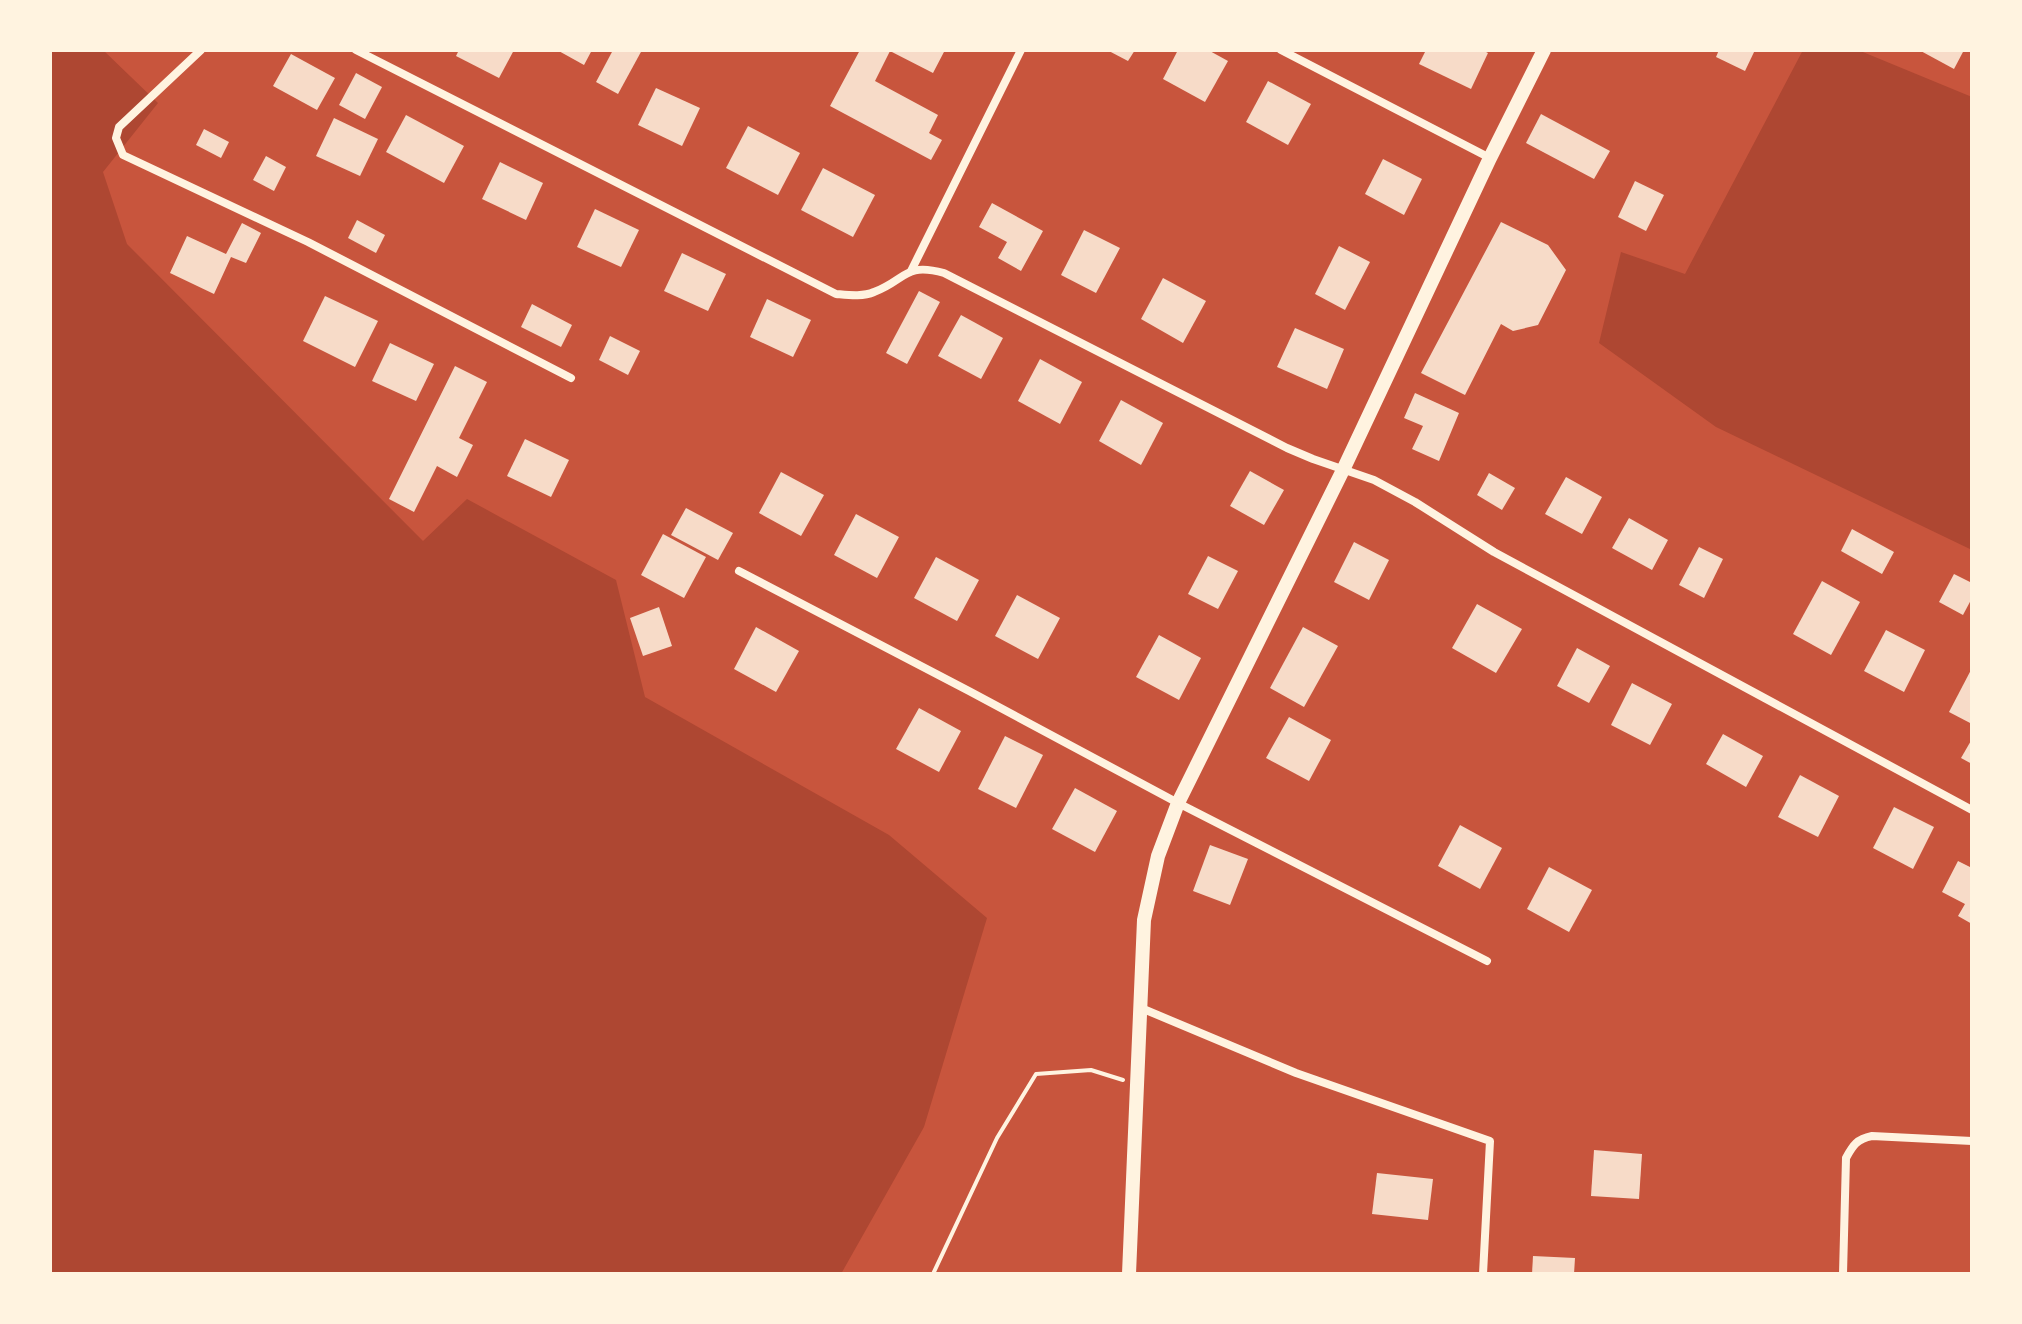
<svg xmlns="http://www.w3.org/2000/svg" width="2022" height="1324" font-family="Merriweather,serif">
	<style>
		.green { fill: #ae4732 }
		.building { fill: #f7dbc8 }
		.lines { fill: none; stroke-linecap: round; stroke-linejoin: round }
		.path { stroke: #fff3e0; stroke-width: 4 }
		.minor { stroke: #fff3e0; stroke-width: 8 }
		.tertiary { stroke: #fff3e0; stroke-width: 14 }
	</style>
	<rect width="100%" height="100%" fill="#c8553d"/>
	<g class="green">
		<polygon points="50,50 103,50 158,103 103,172 127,244 423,541 467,499 616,580 645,697 889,835 987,918 924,1127 841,1274 50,1274"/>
		<polygon points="1803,50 1858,50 1972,97 1972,550 1716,427 1599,343 1621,252 1685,274"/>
	</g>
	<g class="building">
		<polygon points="459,50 514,50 499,78 456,56"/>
		<polygon points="557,50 592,50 584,65"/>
		<polygon points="613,50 642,50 618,94 596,82"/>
		<polygon points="860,50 945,50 933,73 890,51 875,81 938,115 929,133 942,140 931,160 830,106"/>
		<polygon points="1107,50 1135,50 1128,61"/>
		<polygon points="1178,50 1208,50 1228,61 1205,102 1163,79"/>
		<polygon points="1426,50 1482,50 1488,53 1471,89 1419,64"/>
		<polygon points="1719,50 1755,50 1745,71 1716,57"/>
		<polygon points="1919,50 1964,50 1954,69"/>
		<polygon points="291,54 335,78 317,110 273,86"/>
		<polygon points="356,73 382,87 365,119 339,105"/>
		<polygon points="1268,81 1311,104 1288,145 1246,122"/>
		<polygon points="656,88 700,108 682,146 638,125"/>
		<polygon points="1541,114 1610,151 1594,179 1526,143"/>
		<polygon points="406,115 464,146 444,183 386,152"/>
		<polygon points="334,118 378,139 360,176 316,156"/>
		<polygon points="748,126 800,153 778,195 726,168"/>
		<polygon points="204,129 229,142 221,158 196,145"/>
		<polygon points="266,156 286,167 274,191 253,180"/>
		<polygon points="1383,159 1422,179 1404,215 1365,194"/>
		<polygon points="500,162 543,183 526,220 482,199"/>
		<polygon points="823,168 875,195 853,237 801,210"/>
		<polygon points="1635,181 1664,195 1646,231 1618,217"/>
		<polygon points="992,203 1043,231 1021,271 998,258 1007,242 979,227"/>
		<polygon points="595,209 639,230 621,267 577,247"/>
		<polygon points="357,220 385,235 376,253 348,238"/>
		<polygon points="1501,222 1548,245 1566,270 1538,325 1513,331 1501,324 1465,395 1421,373"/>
		<polygon points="242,223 261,233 246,263 231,257 214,294 170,273 187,236 226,254"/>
		<polygon points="1084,230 1120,248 1096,293 1061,275"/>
		<polygon points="1339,246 1370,262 1345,310 1315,294"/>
		<polygon points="682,253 726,274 708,311 664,291"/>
		<polygon points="1163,278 1206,301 1183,343 1141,319"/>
		<polygon points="919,291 940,302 907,364 886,353"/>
		<polygon points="325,296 378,321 355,367 303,341"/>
		<polygon points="767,299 811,320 793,357 750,337"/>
		<polygon points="532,304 572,325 561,347 521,327"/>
		<polygon points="961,315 1003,338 981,379 938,356"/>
		<polygon points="1295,328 1344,349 1327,389 1277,367"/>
		<polygon points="610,336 640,351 628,375 599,360"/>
		<polygon points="390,343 434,364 416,401 372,381"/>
		<polygon points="1040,359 1082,382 1060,424 1018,401"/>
		<polygon points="455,366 487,382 459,438 473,445 457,477 437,466 414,512 389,499"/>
		<polygon points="1415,393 1459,413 1439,461 1412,449 1423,426 1404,418"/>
		<polygon points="1121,400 1163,423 1141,465 1099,441"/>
		<polygon points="525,439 569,460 551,497 507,476"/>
		<polygon points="1250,471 1284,490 1264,525 1230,506"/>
		<polygon points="781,472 824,495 801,536 759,513"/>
		<polygon points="1489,473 1515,488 1502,510 1477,495"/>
		<polygon points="1566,477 1602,497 1582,534 1545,514"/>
		<polygon points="686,508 733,533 718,560 671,535"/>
		<polygon points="856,514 899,537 877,578 834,555"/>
		<polygon points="1629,518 1668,540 1652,570 1612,548"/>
		<polygon points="1852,529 1894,552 1882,574 1841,551"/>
		<polygon points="663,534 706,557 684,598 641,575"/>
		<polygon points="1354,542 1389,560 1369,600 1334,582"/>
		<polygon points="1699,547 1723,559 1704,598 1679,585"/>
		<polygon points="1208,556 1238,571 1218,609 1188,594"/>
		<polygon points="936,557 979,580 957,621 914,598"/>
		<polygon points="1954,574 1972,583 1972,598 1963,615 1939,602"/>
		<polygon points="1822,581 1860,602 1831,655 1793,634"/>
		<polygon points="1017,595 1060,618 1038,659 995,636"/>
		<polygon points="1477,604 1522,629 1496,673 1452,648"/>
		<polygon points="659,607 672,646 643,656 630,618"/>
		<polygon points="756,627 799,651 776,692 734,669"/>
		<polygon points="1303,627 1338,646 1304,707 1270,688"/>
		<polygon points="1886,630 1925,650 1904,692 1864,671"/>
		<polygon points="1159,635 1201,658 1179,700 1136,677"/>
		<polygon points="1577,648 1610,666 1589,703 1557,686"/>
		<polygon points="1972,668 1972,724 1949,712"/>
		<polygon points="1632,683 1672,704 1650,745 1611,725"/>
		<polygon points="919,708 961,731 939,772 896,749"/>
		<polygon points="1289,717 1331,740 1309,781 1266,758"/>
		<polygon points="1723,734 1763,756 1746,787 1706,764"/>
		<polygon points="1005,736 1043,755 1016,808 978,789"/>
		<polygon points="1972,739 1972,764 1961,758"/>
		<polygon points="1800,775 1839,796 1818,837 1778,817"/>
		<polygon points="1075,788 1117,811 1095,852 1052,829"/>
		<polygon points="1894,807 1934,827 1913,869 1873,848"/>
		<polygon points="1460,825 1502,848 1480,889 1438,866"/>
		<polygon points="1210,845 1248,859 1230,905 1193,891"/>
		<polygon points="1958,861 1972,868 1972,924 1958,916 1965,904 1942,892"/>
		<polygon points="1549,867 1592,890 1569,932 1527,909"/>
		<polygon points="1594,1150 1642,1154 1639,1199 1591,1196"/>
		<polygon points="1377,1173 1433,1179 1428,1220 1372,1214"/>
		<polygon points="1533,1256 1575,1258 1574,1274 1532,1274"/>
	</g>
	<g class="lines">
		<polyline class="path" points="933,1274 997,1138 1036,1074 1091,1070 1123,1080"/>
		<g class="minor">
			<polyline points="201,50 119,127 116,138 123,155 308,242 571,378"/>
			<path d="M356 50 836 294C848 295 863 297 874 292 906 280 904 262 944 273L1287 448 1313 459 1374 480 1415 502 1494 552 1972 810"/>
			<polyline points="1281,50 1490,158"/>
			<polyline points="911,271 1021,50"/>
			<polyline points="739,571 969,691 1178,803 1487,961"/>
			<polyline points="1141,1008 1296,1073 1490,1141 1483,1274"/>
			<path d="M1843 1274 1846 1158C1853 1145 1857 1139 1872 1136L1972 1141"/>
		</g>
		<polyline class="tertiary" points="1129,1274 1144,920 1158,856 1178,803 1344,468 1490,158 1544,50"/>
	</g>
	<rect width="2022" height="1324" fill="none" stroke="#fff3e0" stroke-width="104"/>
</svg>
